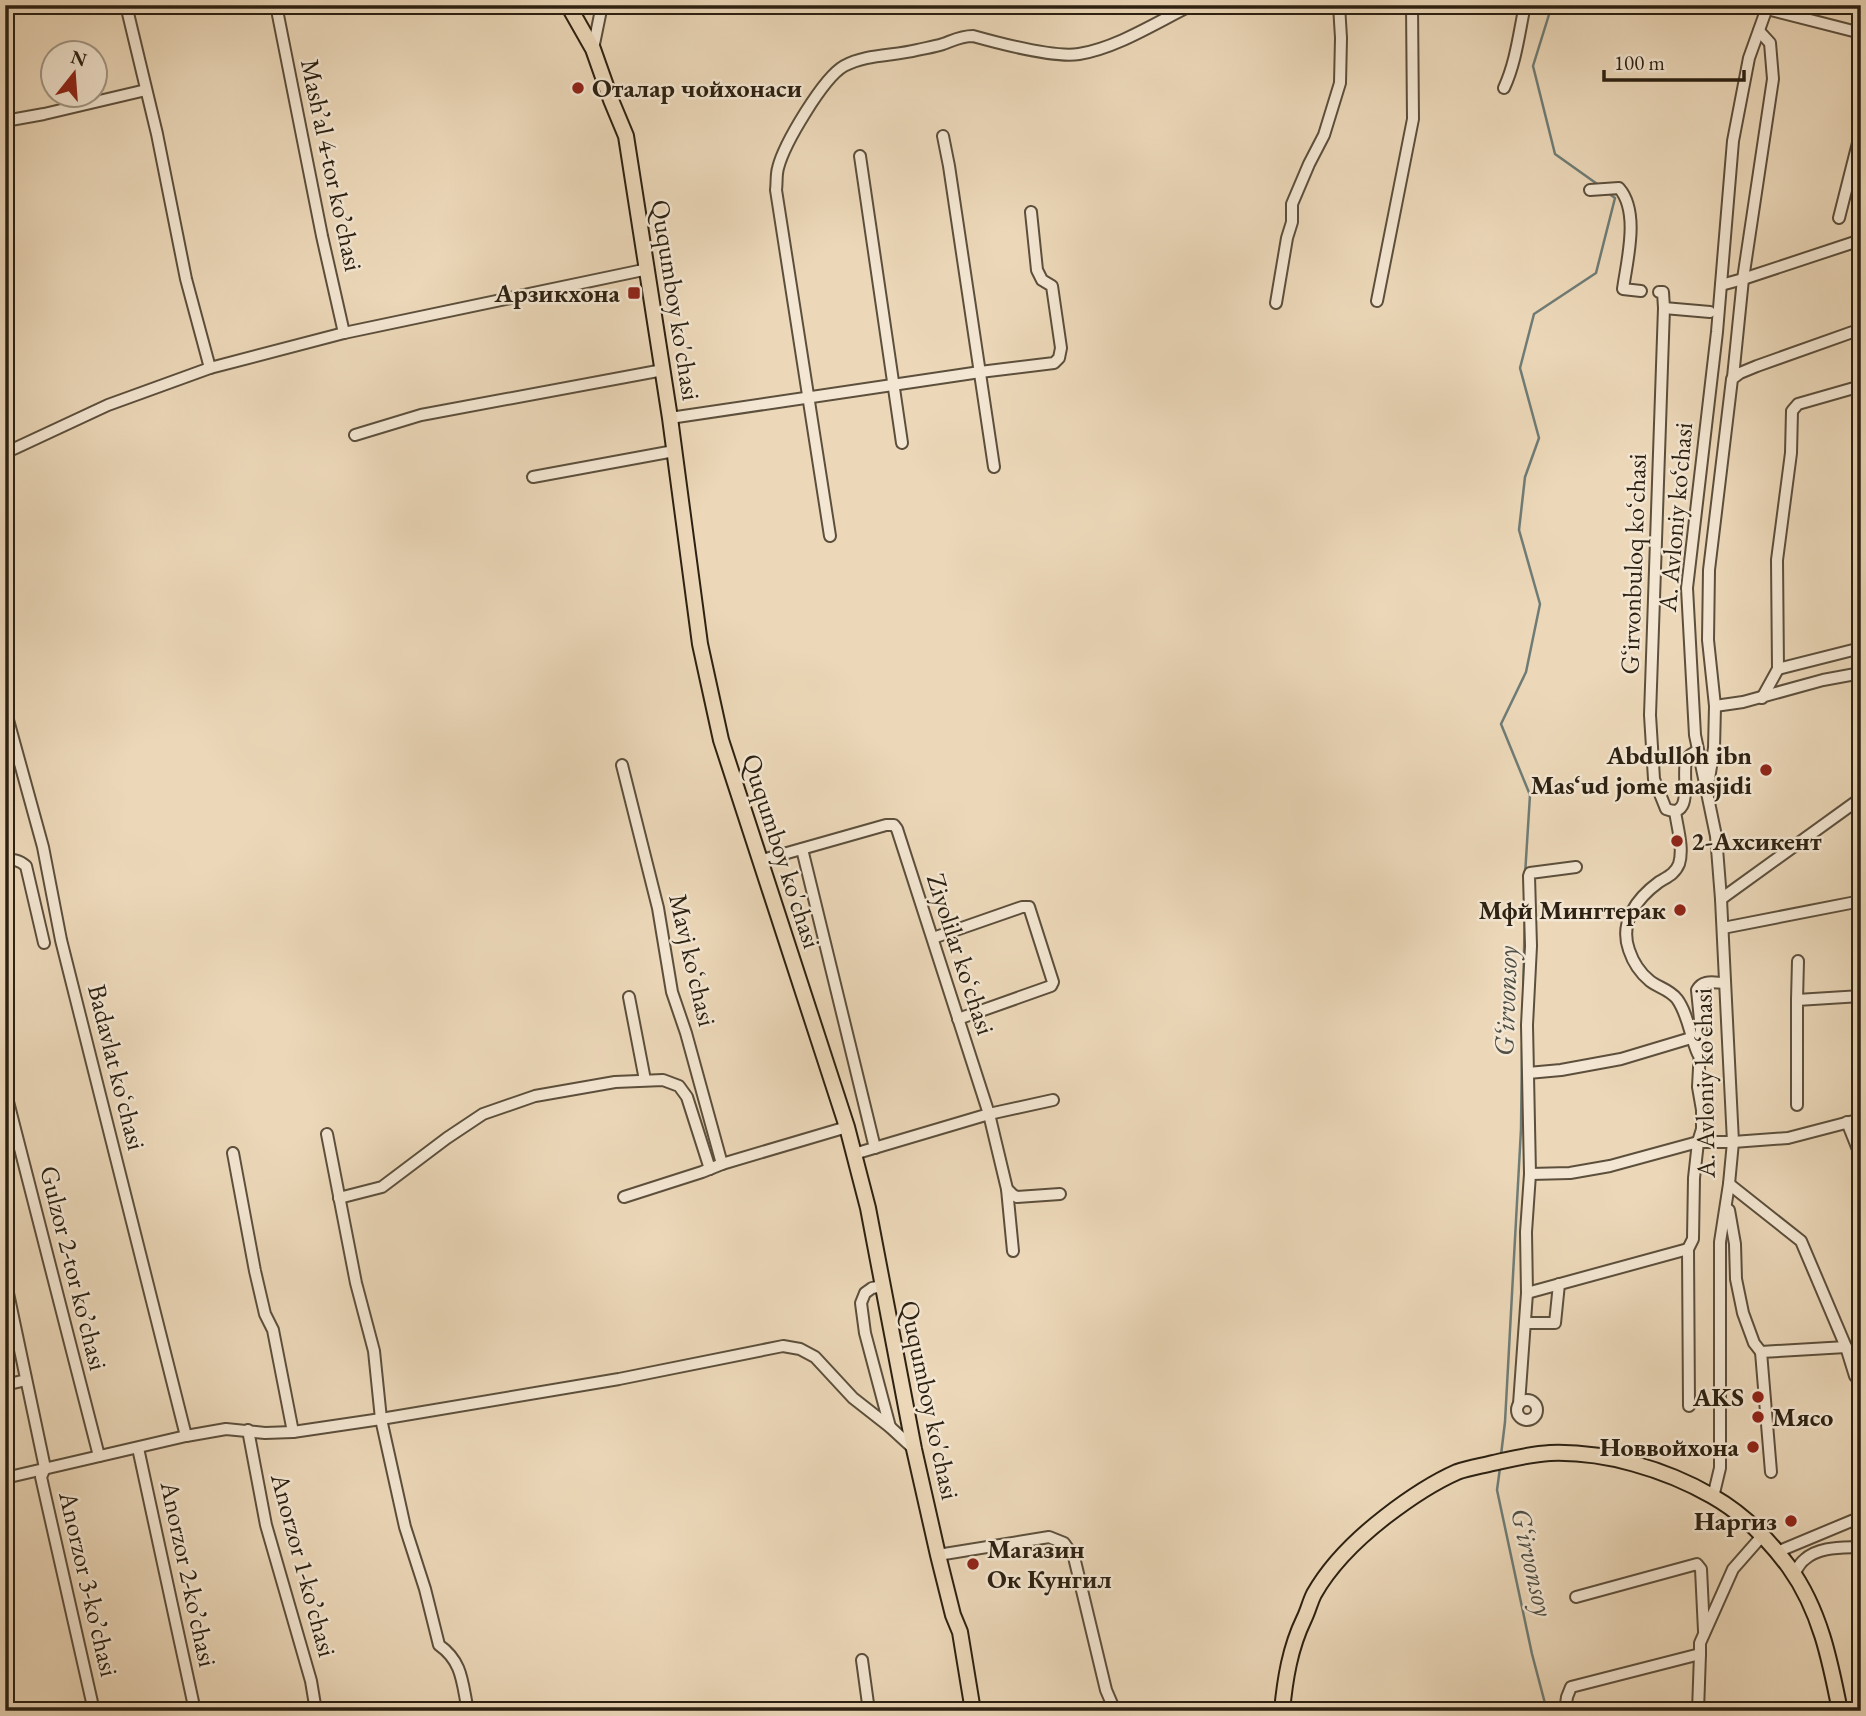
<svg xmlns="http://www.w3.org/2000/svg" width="1866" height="1716" font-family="'EB Garamond',serif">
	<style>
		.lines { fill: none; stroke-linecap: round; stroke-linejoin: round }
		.stream { stroke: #6f7c76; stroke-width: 2.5 }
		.minor-casing { stroke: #5c4f3c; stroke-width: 14 }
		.major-casing { stroke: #2c2112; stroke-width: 18 }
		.minor { stroke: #f3e6d2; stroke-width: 10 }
		.major { stroke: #ecd8b9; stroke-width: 14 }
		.poi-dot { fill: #8f2418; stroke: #f3e6d2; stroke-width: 2.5 }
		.labels { text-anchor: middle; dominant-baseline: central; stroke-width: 5; stroke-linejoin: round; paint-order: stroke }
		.poi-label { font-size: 26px; font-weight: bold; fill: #2c2112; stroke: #f3e6d2; text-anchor: end }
		.street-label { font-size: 26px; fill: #2c2112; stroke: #f3e6d2 }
		.water-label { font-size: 28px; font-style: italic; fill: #4e4e44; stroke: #f3e6d2 }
	</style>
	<rect width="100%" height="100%" fill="#ecd8b9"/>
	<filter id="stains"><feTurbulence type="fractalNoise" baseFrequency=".00286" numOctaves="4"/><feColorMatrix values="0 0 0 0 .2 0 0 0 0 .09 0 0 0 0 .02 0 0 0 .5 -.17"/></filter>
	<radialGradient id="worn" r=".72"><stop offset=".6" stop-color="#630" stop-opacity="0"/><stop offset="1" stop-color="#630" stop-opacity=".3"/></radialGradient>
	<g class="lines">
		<g class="stream">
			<polyline points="1552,5 1533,66 1555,154 1600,186"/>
			<polyline points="1525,875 1530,795 1501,724 1526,672 1540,604 1519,530 1525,477 1539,438 1520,368 1534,314 1596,273 1615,198 1608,193"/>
			<polyline points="1523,1004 1525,902"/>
			<polyline points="1501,1455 1505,1422 1521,1129 1522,1046"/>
			<polyline points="1500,1468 1497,1490 1532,1654 1547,1711"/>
		</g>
		<defs>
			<g id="minor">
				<polyline points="126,5 157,134 186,279 210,368"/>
				<polyline points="276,5 322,236 344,333"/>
				<polyline points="1767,9 1861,33"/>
				<polyline points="593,49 602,5"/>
				<path d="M1504 88C1516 62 1519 33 1525 5"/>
				<polyline points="5,121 44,114 146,90"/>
				<polyline points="943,136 949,166 994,467"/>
				<polyline points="860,156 902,443"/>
				<path d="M1590 190 1619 188C1640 212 1627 260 1623 289L1641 291"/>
				<polyline points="1839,218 1861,131"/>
				<polyline points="1721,285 1743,279 1861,240"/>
				<path d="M1659 292H1663L1664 308 1650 715 1654 779 1666 809C1694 820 1682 775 1686 762 1687 756 1692 754 1697 751"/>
				<polyline points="1377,301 1413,119 1412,5"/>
				<polyline points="1276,303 1287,238 1292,222 1292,204 1309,164 1324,135 1340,83 1341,38 1339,5"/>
				<polyline points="1664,308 1710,312"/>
				<polyline points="1733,377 1743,279 1773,79 1770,43 1759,31"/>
				<polyline points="670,418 980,372 1054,363 1059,358 1061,348 1052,286 1042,280 1037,270 1031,212"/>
				<polyline points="355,435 421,415 663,370"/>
				<polyline points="5,453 108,405 210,368 344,333 648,269"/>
				<polyline points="533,477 674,451"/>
				<path d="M830 536 776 190C777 183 776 175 778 168 784 144 823 78 844 66 866 54 893 56 917 50 925 48 934 47 943 44 954 40 961 36 973 36 998 43 1054 58 1079 54 1117 48 1157 22 1192 5"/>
				<polyline points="1778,669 1861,648"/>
				<polyline points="1762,698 1778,669 1777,560 1791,453 1792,411 1798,404 1861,386"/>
				<polyline points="1715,706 1743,702 1823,680 1861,673"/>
				<polyline points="5,709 43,847 61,940 186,1436"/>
				<polyline points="622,765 658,908 672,992 686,1033 722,1164"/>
				<polyline points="1708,785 1714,748 1715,706 1708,640 1709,570 1732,379 1740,373 1757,366 1861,329"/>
				<path d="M1675 811C1677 827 1684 848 1679 864 1675 874 1667 877 1659 882 1637 898 1619 922 1629 950 1633 962 1640 973 1650 981 1659 988 1669 989 1677 999 1688 1014 1690 1036 1698 1054"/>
				<polyline points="802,849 875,1148"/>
				<path d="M5 861C14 859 19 860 26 866L44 943"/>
				<polyline points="759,861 886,825 894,825 897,829 989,1114 1007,1189 1013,1195 1017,1197 1060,1194"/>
				<polyline points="1721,899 1861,798"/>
				<polyline points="1723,928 1861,901"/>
				<polyline points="933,938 1022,907 1029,907 1053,982 1051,986 958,1019"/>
				<polyline points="629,997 645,1080"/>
				<polyline points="1797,1000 1798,961"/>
				<polyline points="1528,1073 1561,1070 1621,1059 1691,1038"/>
				<polyline points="5,1090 99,1456"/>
				<polyline points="1797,1105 1797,1000 1861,996"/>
				<polyline points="1847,1122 1861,1157"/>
				<path d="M327 1134 356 1283 374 1351 381 1419 405 1527 425 1589 439 1645C463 1662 462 1683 468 1711"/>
				<polyline points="233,1153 255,1271 265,1314 273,1330 293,1432"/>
				<polyline points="854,1154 989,1114 1053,1100"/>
				<polyline points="1530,1174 1570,1173 1610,1166 1698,1142 1733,1142 1788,1138 1861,1119"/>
				<polyline points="1729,1184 1801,1241 1846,1347 1855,1376 1861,1382"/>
				<polyline points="1007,1189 1013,1251"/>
				<polyline points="624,1197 702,1172 722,1164 847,1127"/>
				<polyline points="339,1198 382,1187 447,1138 483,1114 535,1096 615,1082 663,1080 679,1086 687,1097 710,1169"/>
				<polyline points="1729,1210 1735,1244 1736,1279 1743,1313 1754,1343 1761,1352"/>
				<polyline points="5,1279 45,1468 41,1477 94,1711"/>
				<polyline points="882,1286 872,1288 865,1293 861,1303 865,1333 890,1427"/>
				<polyline points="1527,1293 1688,1249"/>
				<polyline points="1525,1323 1555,1323 1559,1284"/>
				<polyline points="5,1385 26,1380"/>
				<circle cx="1527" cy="1410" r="10"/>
				<polyline points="1519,1404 1527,1293 1526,1232 1530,1174 1527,1025 1531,946 1529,876 1530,873 1576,867"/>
				<path d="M1689 1406 1688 1249 1693 1239 1694 1178 1698 1142 1702 1129V1110L1698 1087 1701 1030 1697 990C1703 979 1714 983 1725 983"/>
				<polyline points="248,1430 266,1525 311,1681 316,1711"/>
				<polyline points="138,1448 195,1711"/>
				<polyline points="1771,1472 1761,1352 1846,1347"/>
				<polyline points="5,1478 186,1436 226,1429 265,1433 293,1432 381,1419 619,1379 783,1346 800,1349 815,1357 853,1398 890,1427 914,1449"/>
				<polyline points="1713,1497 1720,1468 1720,1242 1729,1184 1733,1142 1730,1082 1721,899 1716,836 1695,735 1687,588 1717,332 1733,141 1749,58 1768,5"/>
				<polyline points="1777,1552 1861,1517"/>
				<polyline points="938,1555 1049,1537 1064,1543 1074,1557 1106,1690 1115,1711"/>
				<path d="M1794 1574C1797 1569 1800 1563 1804 1560 1819 1546 1843 1548 1861 1547"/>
				<polyline points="1576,1597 1697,1564 1701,1569 1704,1631"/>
				<polyline points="862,1660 869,1711"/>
				<polyline points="1565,1711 1567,1697 1571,1687 1700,1654 1700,1643 1733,1569 1762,1536"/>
				<polyline points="1698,1711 1700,1654"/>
			</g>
			<g id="major">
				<polyline points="568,5 593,49 611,100 626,136 670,418 700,644 721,740 847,1127 868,1208 914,1449 938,1555 953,1615 960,1632 973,1711"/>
				<path d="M1282 1711C1285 1679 1290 1648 1304 1619 1308 1611 1310 1602 1314 1594 1331 1564 1358 1538 1385 1517 1407 1500 1432 1483 1457 1472 1468 1468 1481 1466 1493 1463 1511 1459 1531 1454 1550 1453 1604 1451 1665 1469 1712 1496 1742 1513 1769 1540 1789 1567 1820 1610 1830 1660 1840 1711"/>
			</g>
		</defs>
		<use href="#minor" class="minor-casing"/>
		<use href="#major" class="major-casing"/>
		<use href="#minor" class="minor"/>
		<use href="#major" class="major"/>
	</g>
	<g class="poi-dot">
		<circle cx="578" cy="88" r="7"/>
		<rect x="627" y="286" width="14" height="14" rx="3.5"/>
		<circle cx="1766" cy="770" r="7"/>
		<circle cx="1677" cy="841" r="7"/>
		<circle cx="1680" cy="910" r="7"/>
		<circle cx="1758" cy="1397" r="7"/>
		<circle cx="1758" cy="1417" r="7"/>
		<circle cx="1753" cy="1447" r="7"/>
		<circle cx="1791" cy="1521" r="7"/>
		<circle cx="973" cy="1564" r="7"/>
	</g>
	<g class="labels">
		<g class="poi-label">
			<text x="592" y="88" text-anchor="start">Оталар чойхонаси</text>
			<text x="620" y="293">Арзикхона</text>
			<text x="1752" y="755">Abdulloh ibn<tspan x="1752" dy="30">Mas‘ud jome masjidi</tspan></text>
			<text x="1691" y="841" text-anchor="start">2-Ахсикент</text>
			<text x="1666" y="910">Мфй Мингтерак</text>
			<text x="1744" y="1397">AKS</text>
			<text x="1772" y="1417" text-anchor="start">Мясо</text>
			<text x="1739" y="1447">Новвойхона</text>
			<text x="1777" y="1521">Наргиз</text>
			<text x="987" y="1549" text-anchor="start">Магазин<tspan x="987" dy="30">Ок Кунгил</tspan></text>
		</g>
		<g class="street-label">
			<text transform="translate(332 165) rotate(78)">Mashʼal 4-tor koʼchasi</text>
			<text transform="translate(676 300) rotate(81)">Ququmboy ko'chasi</text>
			<text transform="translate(1675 517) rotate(-85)">A. Avloniy ko‘chasi</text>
			<text transform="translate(1633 564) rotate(-88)">Gʻirvonbuloq koʻchasi</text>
			<text transform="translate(782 851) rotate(72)">Ququmboy ko'chasi</text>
			<text transform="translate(961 954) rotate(72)">Ziyolilar koʻchasi</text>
			<text transform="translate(693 960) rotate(77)">Mavj koʻchasi</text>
			<text transform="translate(117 1067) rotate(76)">Badavlat koʻchasi</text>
			<text transform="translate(1704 1083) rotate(-91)">A. Avloniy ko‘chasi</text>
			<text transform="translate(74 1268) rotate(76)">Gulzor 2-tor koʼchasi</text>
			<text transform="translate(930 1400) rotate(78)">Ququmboy ko'chasi</text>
			<text transform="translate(304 1565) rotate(75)">Аnorzor 1-koʼchasi</text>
			<text transform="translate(189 1574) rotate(78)">Аnorzor 2-koʼchasi</text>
			<text transform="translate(89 1584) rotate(77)">Аnorzor 3-koʼchasi</text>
		</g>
		<g class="water-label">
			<text transform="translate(1505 1001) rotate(-88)">G‘irvonsoy</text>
			<text transform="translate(1533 1562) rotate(77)">G‘irvonsoy</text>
		</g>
	</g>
	<rect width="1866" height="1716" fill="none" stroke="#ecd8b9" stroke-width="28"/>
	<rect x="7" y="7" width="1852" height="1702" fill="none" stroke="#2c2112" stroke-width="3.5"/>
	<rect x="14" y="14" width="1838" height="1688" fill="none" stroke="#2c2112" stroke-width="2"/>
	<g transform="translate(74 74) rotate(17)"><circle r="33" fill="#f3e6d2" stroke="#a39785" stroke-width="2"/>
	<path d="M0-5L12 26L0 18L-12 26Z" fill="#8f2418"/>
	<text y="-10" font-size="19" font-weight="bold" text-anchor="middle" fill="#2c2112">N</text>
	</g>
	<path d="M1604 70v10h140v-10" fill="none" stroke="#2c2112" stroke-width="3.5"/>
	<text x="1614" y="70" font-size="21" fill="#2c2112" stroke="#f3e6d2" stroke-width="5" paint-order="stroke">100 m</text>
	<rect width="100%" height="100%" filter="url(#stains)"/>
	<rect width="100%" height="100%" fill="url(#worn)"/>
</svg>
